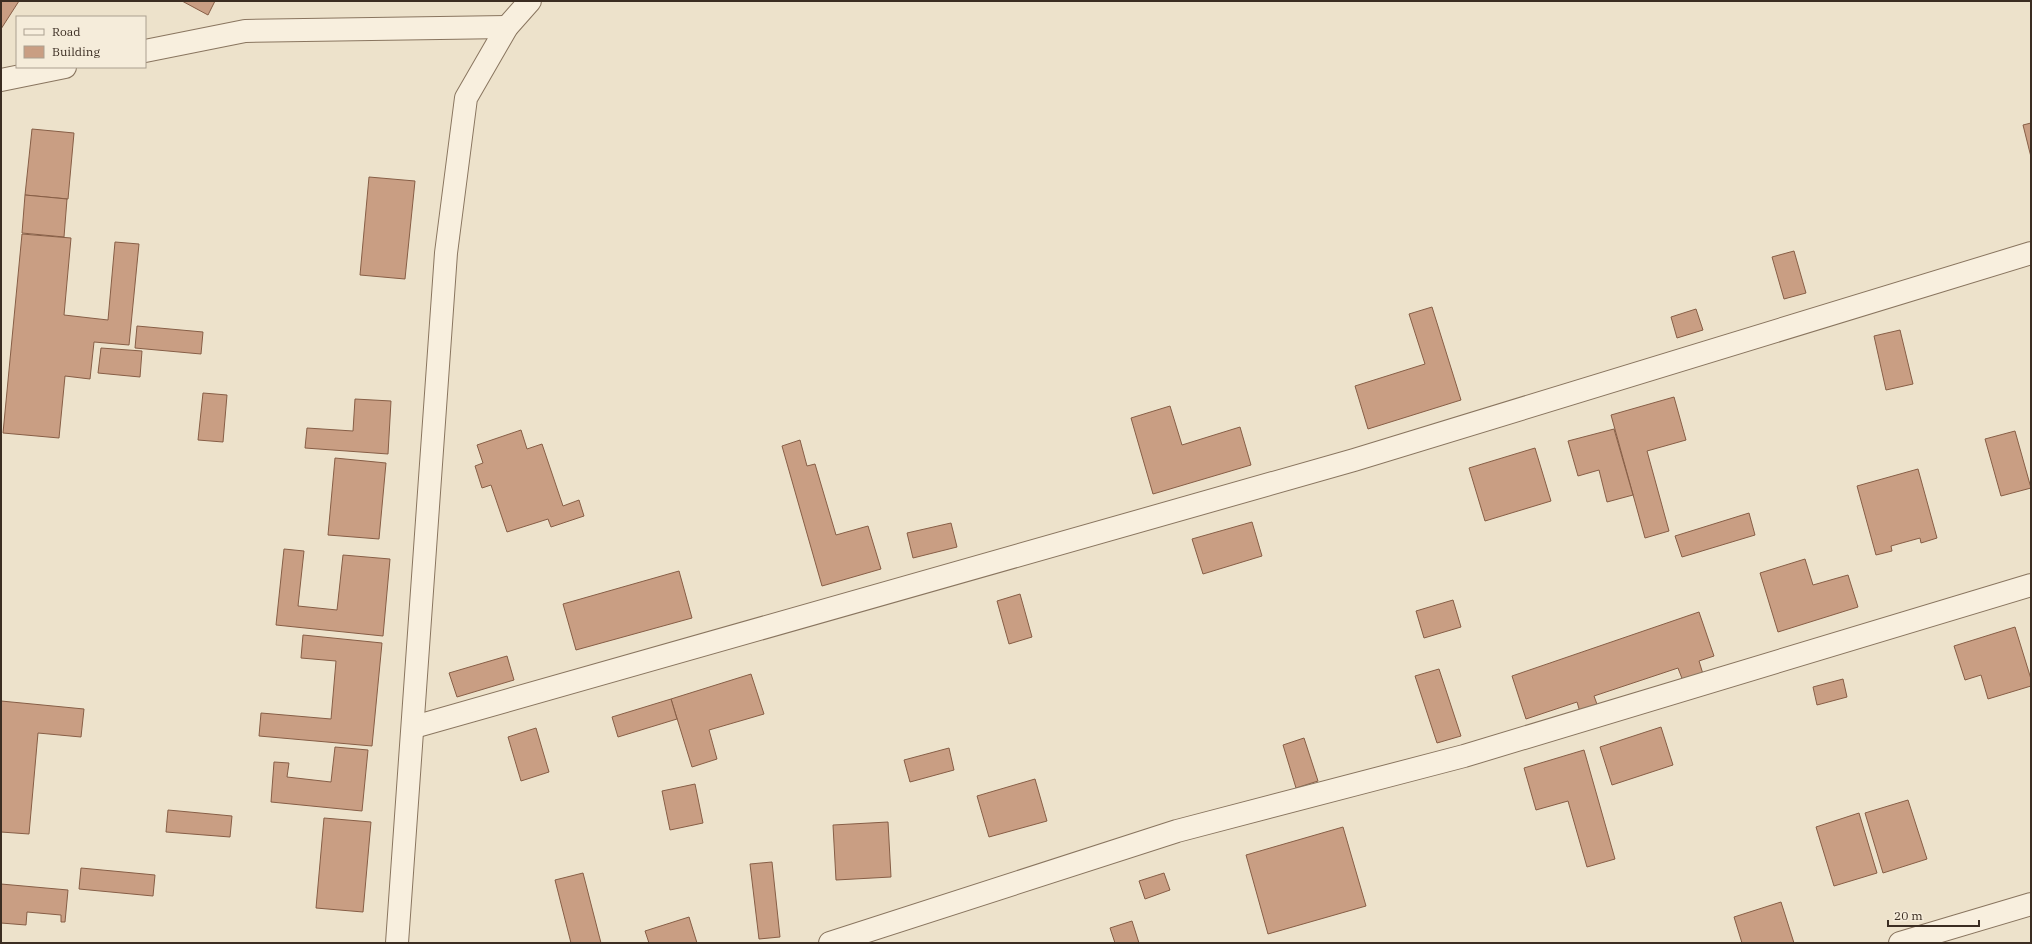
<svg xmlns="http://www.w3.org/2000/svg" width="2032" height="944" font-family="'IBM Plex Serif',serif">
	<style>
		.building { fill: #c99e83; stroke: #875e46 }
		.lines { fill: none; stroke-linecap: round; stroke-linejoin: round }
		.street-casing { stroke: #89755f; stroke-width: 24 }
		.street { stroke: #f8efde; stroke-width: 22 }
	</style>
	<rect width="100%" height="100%" fill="#ede2cb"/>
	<g class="building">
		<polygon points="1,1 19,1 1,29"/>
		<polygon points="182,1 215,1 208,15"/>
		<polygon points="2031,123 2031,157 2023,125"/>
		<polygon points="32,129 74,133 68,199 25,195"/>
		<polygon points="369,177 415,181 405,279 360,275"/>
		<polygon points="25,195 67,199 64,237 22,233"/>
		<polygon points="22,234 71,238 64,315 108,320 115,242 139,244 129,345 94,342 90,379 65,376 59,438 3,433"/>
		<polygon points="1794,251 1806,293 1784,299 1772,257"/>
		<polygon points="1432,307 1461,400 1368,429 1355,386 1425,364 1409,314"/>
		<polygon points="1696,309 1703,330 1677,338 1671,317"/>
		<polygon points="137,326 203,332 201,354 135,348"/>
		<polygon points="1900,330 1913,384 1886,390 1874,336"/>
		<polygon points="101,348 142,351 140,377 98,373"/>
		<polygon points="203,393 227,395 223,442 198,440"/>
		<polygon points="1674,397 1686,440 1647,451 1669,531 1645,538 1611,415"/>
		<polygon points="355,399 391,401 388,454 305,448 307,428 353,431"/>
		<polygon points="1170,406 1182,445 1240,427 1251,465 1153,494 1131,418"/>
		<polygon points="1614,429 1633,495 1607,502 1599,470 1578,476 1568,441"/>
		<polygon points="521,430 527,449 542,444 563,506 579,500 584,516 551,527 548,519 507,532 491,485 482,488 475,466 483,463 477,445"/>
		<polygon points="2015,431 2031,488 2001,496 1985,439"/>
		<polygon points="800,440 807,466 815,464 836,535 868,526 881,569 822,586 782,446"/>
		<polygon points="1535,448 1551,501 1485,521 1469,468"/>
		<polygon points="335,458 386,463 379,539 328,535"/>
		<polygon points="1918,469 1937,538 1921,543 1920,538 1891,546 1892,551 1876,555 1857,486"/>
		<polygon points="1749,513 1755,535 1682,557 1675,536"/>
		<polygon points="1252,522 1262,556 1203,574 1192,539"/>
		<polygon points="951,523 957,547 913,558 907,533"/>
		<polygon points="284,549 304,551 298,606 337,610 343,555 390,559 383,636 276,625"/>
		<polygon points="1805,559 1813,585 1848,575 1858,607 1778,632 1760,573"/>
		<polygon points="679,571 692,618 576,650 563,604"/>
		<polygon points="1020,594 1032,637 1009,644 997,601"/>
		<polygon points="1453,600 1461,627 1424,638 1416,611"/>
		<polygon points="1699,612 1714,656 1699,661 1703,674 1683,681 1678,668 1594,696 1598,707 1580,712 1577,702 1526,719 1512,676"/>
		<polygon points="2015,627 2031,679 2031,686 1988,699 1981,675 1965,680 1954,646"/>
		<polygon points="303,635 382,643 372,746 259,736 261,713 331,719 336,661 301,658"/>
		<polygon points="507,656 514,680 457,697 449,673"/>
		<polygon points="1439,669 1461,736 1437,743 1415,676"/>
		<polygon points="751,674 764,714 709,730 717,759 692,767 671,699"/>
		<polygon points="1843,679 1847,697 1817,705 1813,687"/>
		<polygon points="671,699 677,719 618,737 612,717"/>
		<polygon points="1,701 84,709 81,737 38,733 29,834 1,832"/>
		<polygon points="1661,727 1673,765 1612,785 1600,747"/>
		<polygon points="536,728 549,772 521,781 508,737"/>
		<polygon points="1304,738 1318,781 1296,788 1283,745"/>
		<polygon points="335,747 368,750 362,811 271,802 274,762 289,763 287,777 331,782"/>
		<polygon points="949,748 954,770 910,782 904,760"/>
		<polygon points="1584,750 1615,859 1587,867 1568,801 1536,810 1524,768"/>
		<polygon points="1035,779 1047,821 989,837 977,796"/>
		<polygon points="695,784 703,823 670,830 662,791"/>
		<polygon points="1908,800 1927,859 1883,873 1865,813"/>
		<polygon points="168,810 232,816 230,837 166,832"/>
		<polygon points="1859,813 1877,873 1834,886 1816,827"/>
		<polygon points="324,818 371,822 363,912 316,908"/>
		<polygon points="888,822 891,877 836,880 833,825"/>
		<polygon points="1343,827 1366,906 1268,934 1246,855"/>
		<polygon points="772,862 780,937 759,939 750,864"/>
		<polygon points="81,868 155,875 153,896 79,889"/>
		<polygon points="583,873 601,943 571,943 555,880"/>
		<polygon points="1164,873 1170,890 1145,899 1139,881"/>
		<polygon points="1,884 68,890 65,922 61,922 61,915 27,912 26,925 1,923"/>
		<polygon points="1781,902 1794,943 1742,943 1734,917"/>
		<polygon points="689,917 697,943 649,943 645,931"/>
		<polygon points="1132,921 1139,943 1115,943 1110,928"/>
	</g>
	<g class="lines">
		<defs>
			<g id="street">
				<polyline points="145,51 245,31 507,27"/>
				<polyline points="1,80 65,67"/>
				<polyline points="414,727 1354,460 2031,253"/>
				<polyline points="397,943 446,253 466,98 507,27 530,1"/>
				<polyline points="830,943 1177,831 1464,756 2031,585"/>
				<polyline points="1900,943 2031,904"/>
			</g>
		</defs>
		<use href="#street" class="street-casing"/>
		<use href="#street" class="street"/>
	</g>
	<rect width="2032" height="944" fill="none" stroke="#3b2d22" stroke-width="4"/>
	<rect x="16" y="16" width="130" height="52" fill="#f5ecda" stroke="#aba090"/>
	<rect x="24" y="29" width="20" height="6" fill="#f8efde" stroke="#aba090"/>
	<text x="52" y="36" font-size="12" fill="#3b2d22">Road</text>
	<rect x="24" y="46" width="20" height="12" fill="#c99e83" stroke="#aba090"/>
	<text x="52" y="56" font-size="12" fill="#3b2d22">Building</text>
	<path d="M1888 920v6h91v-6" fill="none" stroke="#3b2d22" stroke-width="2"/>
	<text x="1894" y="920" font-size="12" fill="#3b2d22" stroke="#f5ecda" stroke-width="3" paint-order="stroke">20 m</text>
</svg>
